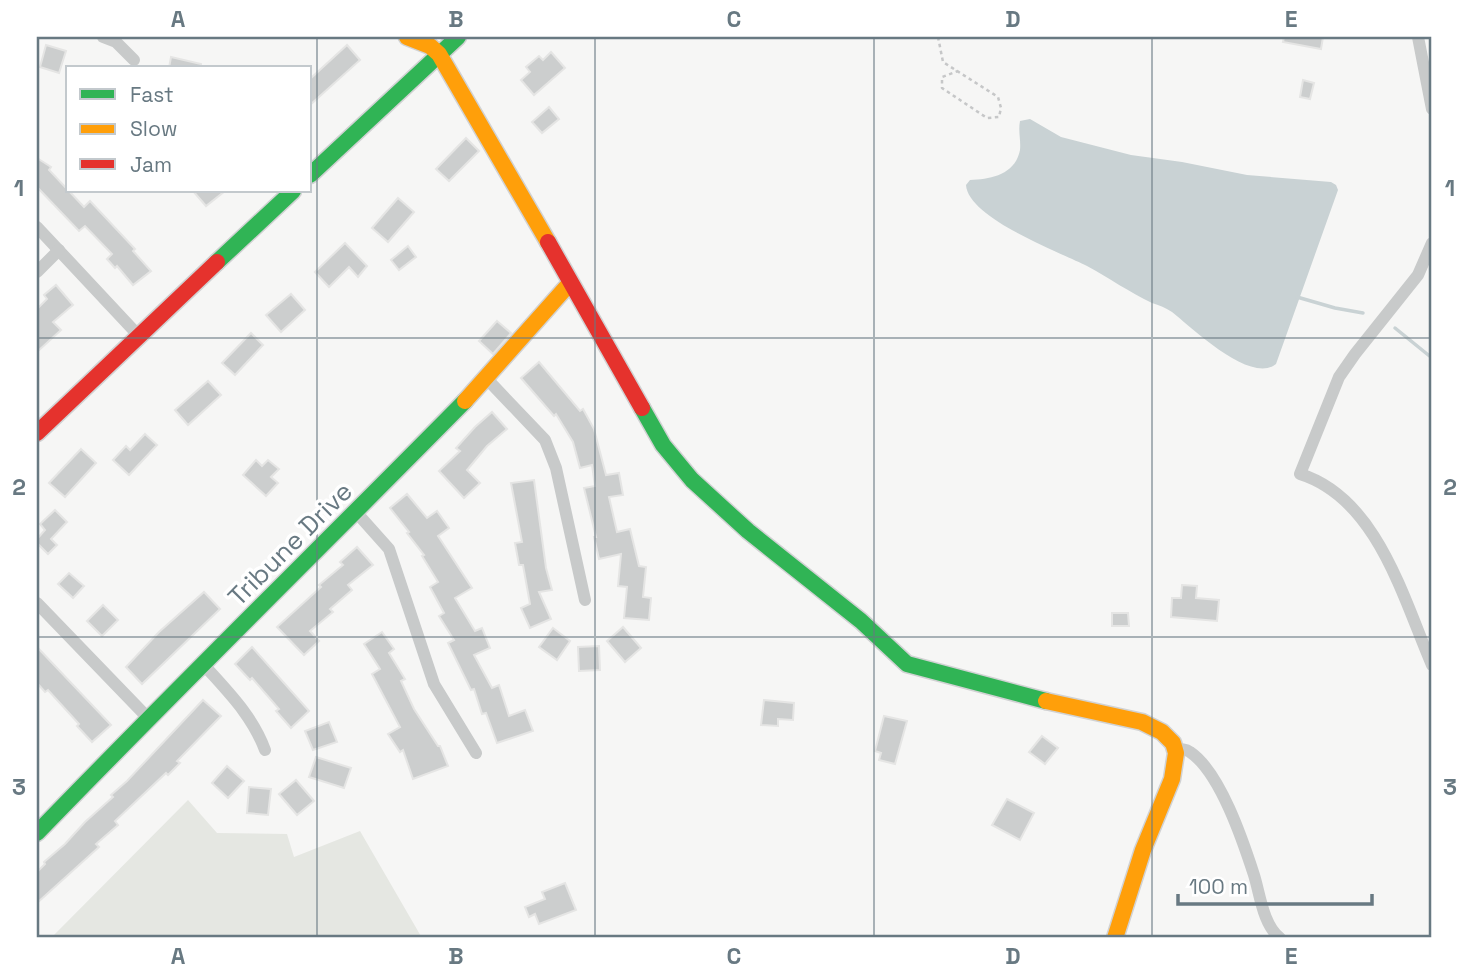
<svg xmlns="http://www.w3.org/2000/svg" width="1469" height="975" font-family="'Space Grotesk',sans-serif">
	<style>
		.green { fill: #e5e7e2 }
		.water { fill: #c9d2d4 }
		.lines { fill: none; stroke-linecap: round; stroke-linejoin: round }
		.stream { stroke: #c9d2d4; stroke-width: 3.5 }
		.building { fill: #cccece; stroke: #e5e5e4; stroke-width: 2 }
		.fast-casing { stroke: #d1d2d3; stroke-width: 19 }
		.slow-casing { stroke: #d1d2d3; stroke-width: 19 }
		.jam-casing { stroke: #d1d2d3; stroke-width: 19 }
		.path { stroke: #c6c7c8; stroke-width: 2.5; stroke-dasharray: 3.5 3.5; stroke-linecap: butt }
		.street { stroke: #c8caca; stroke-width: 12 }
		.fast { stroke: #30b455; stroke-width: 16 }
		.slow { stroke: #ff9f0a; stroke-width: 16 }
		.jam { stroke: #e5322d; stroke-width: 16 }
		.grid { fill: none; stroke: #687982; stroke-width: 2; stroke-opacity: 0.55 }
		.labels { text-anchor: middle; dominant-baseline: central; stroke-width: 7; stroke-linejoin: round; paint-order: stroke }
		.street-label { font-size: 26px; fill: #687982; stroke: #fff }
		.neatline { fill: none; stroke: #687982; stroke-width: 2.5 }
		.grid-label { font-size: 23px; text-anchor: middle; font-weight: bold; fill: #687982 }
	</style>
	<rect width="100%" height="100%" fill="#f6f6f5"/>
	<polygon class="green" points="188,800 217,833 287,834 294,857 360,831 422,938 51,938"/>
	<path class="water" d="M1030 119 1061 137 1131 155 1182 162 1247 175 1331 182 1336 185 1338 190 1276 364C1251 385 1191 327 1172 312 1166 308 1159 305 1152 303 1129 292 1109 278 1087 266 1059 252 968 218 966 185L970 180C991 179 1015 175 1020 150 1021 140 1018 131 1020 121Z"/>
	<g class="lines">
		<g class="stream">
			<polyline points="1297,297 1335,308 1363,313"/>
			<polyline points="1395,328 1432,358"/>
		</g>
	</g>
	<g class="building">
		<polygon points="1284,37 1323,37 1321,49 1283,42"/>
		<polygon points="46,45 66,51 59,73 40,67"/>
		<polygon points="347,45 360,60 310,105 310,79"/>
		<polygon points="551,52 565,68 534,95 521,80 530,72 526,67 539,56 543,60"/>
		<polygon points="171,57 201,64 201,68 169,68"/>
		<polygon points="1303,80 1314,83 1310,99 1300,97"/>
		<polygon points="549,107 559,119 542,133 532,122"/>
		<polygon points="466,138 479,151 449,181 436,169"/>
		<polygon points="37,158 51,167 49,170 84,207 90,201 135,249 133,251 151,271 133,285 117,266 115,268 107,259 112,254 85,226 79,231 37,187"/>
		<polygon points="193,191 225,191 206,206"/>
		<polygon points="398,198 414,212 388,242 372,228"/>
		<polygon points="345,243 367,266 358,277 349,267 329,287 315,272"/>
		<polygon points="408,246 416,257 399,270 391,260"/>
		<polygon points="56,285 73,305 53,322 61,330 37,352 37,309 47,299 44,295"/>
		<polygon points="291,294 305,310 281,332 266,315"/>
		<polygon points="497,321 511,333 493,354 479,341"/>
		<polygon points="251,333 263,345 235,375 222,363"/>
		<polygon points="539,362 580,411 583,409 594,429 606,475 619,473 623,495 609,497 617,532 630,529 639,566 646,567 643,597 651,598 649,620 624,618 627,587 618,586 621,554 599,559 594,537 596,537 584,488 595,486 592,465 580,468 573,442 556,414 554,416 521,378"/>
		<polygon points="208,381 221,395 188,425 175,410"/>
		<polygon points="492,412 507,429 487,446 467,470 480,483 464,498 439,471 460,451 456,448 475,427"/>
		<polygon points="145,434 157,445 129,475 113,460 126,446 130,450"/>
		<polygon points="81,449 96,463 65,497 49,483"/>
		<polygon points="256,460 262,466 268,460 279,469 271,477 278,483 266,496 243,475"/>
		<polygon points="534,480 546,568 552,590 539,592 551,619 530,628 521,608 530,604 523,565 519,565 515,543 522,542 511,483"/>
		<polygon points="407,494 427,518 437,511 449,528 438,536 472,588 455,598 475,631 482,628 490,648 474,655 492,688 499,685 509,716 525,710 533,731 497,743 486,713 482,714 474,689 471,690 448,643 454,640 439,616 444,613 430,587 438,582 422,556 424,555 407,533 409,532 390,508"/>
		<polygon points="55,510 67,522 51,539 57,545 48,554 37,543 37,539 45,530 40,524"/>
		<polygon points="357,547 373,565 348,585 352,590 330,609 333,612 310,631 319,641 304,655 277,627 321,587 319,585 343,565 340,562"/>
		<polygon points="69,573 84,586 73,598 58,584"/>
		<polygon points="1182,585 1197,586 1196,598 1219,600 1217,621 1171,617 1172,598 1181,598"/>
		<polygon points="204,592 220,609 142,684 126,667 159,632"/>
		<polygon points="103,605 118,620 102,636 87,621"/>
		<polygon points="1112,613 1128,613 1129,626 1112,626"/>
		<polygon points="623,627 641,648 625,662 607,641"/>
		<polygon points="553,628 570,641 557,660 539,647"/>
		<polygon points="382,632 394,649 389,653 405,679 401,681 414,709 438,746 440,746 448,766 413,779 403,750 400,752 388,734 400,727 372,674 380,669 364,644"/>
		<polygon points="599,646 600,670 579,671 578,647"/>
		<polygon points="37,647 111,725 92,742 77,726 79,724 48,690 45,692 37,683"/>
		<polygon points="252,647 309,711 291,728 276,711 279,709 252,678 250,680 235,664"/>
		<polygon points="203,700 221,716 177,761 180,763 168,775 166,773 115,821 118,825 96,844 99,847 37,903 37,872 45,864 44,862 65,844 85,822 113,797 111,795 127,781"/>
		<polygon points="764,700 794,703 793,720 778,719 778,726 761,725"/>
		<polygon points="884,716 907,721 895,764 879,760 881,753 875,751"/>
		<polygon points="329,722 337,742 313,750 305,731"/>
		<polygon points="1042,736 1058,748 1045,764 1029,752"/>
		<polygon points="316,757 351,768 344,788 309,777"/>
		<polygon points="227,766 244,781 228,798 212,783"/>
		<polygon points="296,780 314,801 297,815 279,794"/>
		<polygon points="249,787 271,789 268,815 247,813"/>
		<polygon points="1007,799 1034,813 1020,840 992,825"/>
		<polygon points="565,883 576,910 539,924 535,914 529,917 525,907 545,899 542,892"/>
	</g>
	<g class="lines">
		<defs>
			<g id="fast">
				<polyline points="310,175 458,37"/>
				<polyline points="217,262 293,191"/>
				<polyline points="642,408 663,445 692,480 748,531 861,621 907,664 1046,701"/>
				<path d="M37 833C178 687 323 545 465 401"/>
			</g>
			<g id="slow">
				<polyline points="407,37 430,46 439,54 548,242"/>
				<polyline points="465,401 570,283"/>
				<polyline points="1046,701 1142,722 1162,732 1173,743 1176,753 1172,779 1143,850 1115,938"/>
			</g>
			<g id="jam">
				<polyline points="548,242 642,408"/>
				<polyline points="37,433 217,262"/>
			</g>
		</defs>
		<use href="#fast" class="fast-casing"/>
		<use href="#slow" class="slow-casing"/>
		<use href="#jam" class="jam-casing"/>
		<polyline class="path" points="938,37 943,62 998,97 1001,108 999,117 987,118 942,88 942,77 958,71"/>
		<g class="street">
			<polyline points="103,37 116,42 134,60"/>
			<polyline points="1418,37 1432,109"/>
			<polyline points="37,227 138,335"/>
			<path d="M1432 243 1418 275 1355 354 1339 377 1300 474C1377 498 1403 598 1432 665"/>
			<polyline points="37,272 59,250"/>
			<polyline points="487,379 545,440 556,468 585,600"/>
			<polyline points="356,512 389,549 434,684 476,753"/>
			<polyline points="37,603 148,718"/>
			<path d="M204 665C228 692 252 715 265 750"/>
			<path d="M1175 749C1181 749 1186 749 1190 752 1220 772 1243 841 1254 875 1260 894 1263 925 1280 938"/>
		</g>
		<use href="#fast" class="fast"/>
		<use href="#slow" class="slow"/>
		<use href="#jam" class="jam"/>
	</g>
	<path class="grid" d="M317 37V938M595 37V938M874 37V938M1152 37V938M37 338H1432M37 637H1432"/>
	<g class="labels">
		<g class="street-label">
			<text transform="translate(290 544) rotate(-45)">Tribune Drive</text>
		</g>
	</g>
	<rect width="1469" height="975" fill="none" stroke="#ffffff" stroke-width="77"/>
	<rect x="66" y="66" width="245" height="126" fill="#ffffff" stroke="#c3c9cd" stroke-width="2"/>
	<rect x="80" y="89" width="35" height="10" fill="#30b455" stroke="#c3c9cd" stroke-width="2"/>
	<text x="130" y="102" font-size="21" fill="#687982">Fast</text>
	<rect x="80" y="124" width="35" height="10" fill="#ff9f0a" stroke="#c3c9cd" stroke-width="2"/>
	<text x="130" y="136" font-size="21" fill="#687982">Slow</text>
	<rect x="80" y="159" width="35" height="10" fill="#e5322d" stroke="#c3c9cd" stroke-width="2"/>
	<text x="130" y="172" font-size="21" fill="#687982">Jam</text>
	<path d="M1178 894v10h194v-10" fill="none" stroke="#687982" stroke-width="3.5"/>
	<text x="1189" y="894" font-size="21" fill="#687982" stroke="#ffffff" stroke-width="5" paint-order="stroke">100 m</text>
	<rect x="38" y="38" width="1392" height="898" class="neatline"/>
	<g class="grid-label">
		<text x="178" y="27">A</text>
		<text x="456" y="27">B</text>
		<text x="734" y="27">C</text>
		<text x="1013" y="27">D</text>
		<text x="1291" y="27">E</text>
		<text x="19" y="196">1</text>
		<text x="1450" y="196">1</text>
		<text x="19" y="495">2</text>
		<text x="1450" y="495">2</text>
		<text x="19" y="795">3</text>
		<text x="1450" y="795">3</text>
		<text x="178" y="964">A</text>
		<text x="456" y="964">B</text>
		<text x="734" y="964">C</text>
		<text x="1013" y="964">D</text>
		<text x="1291" y="964">E</text>
	</g>
</svg>
